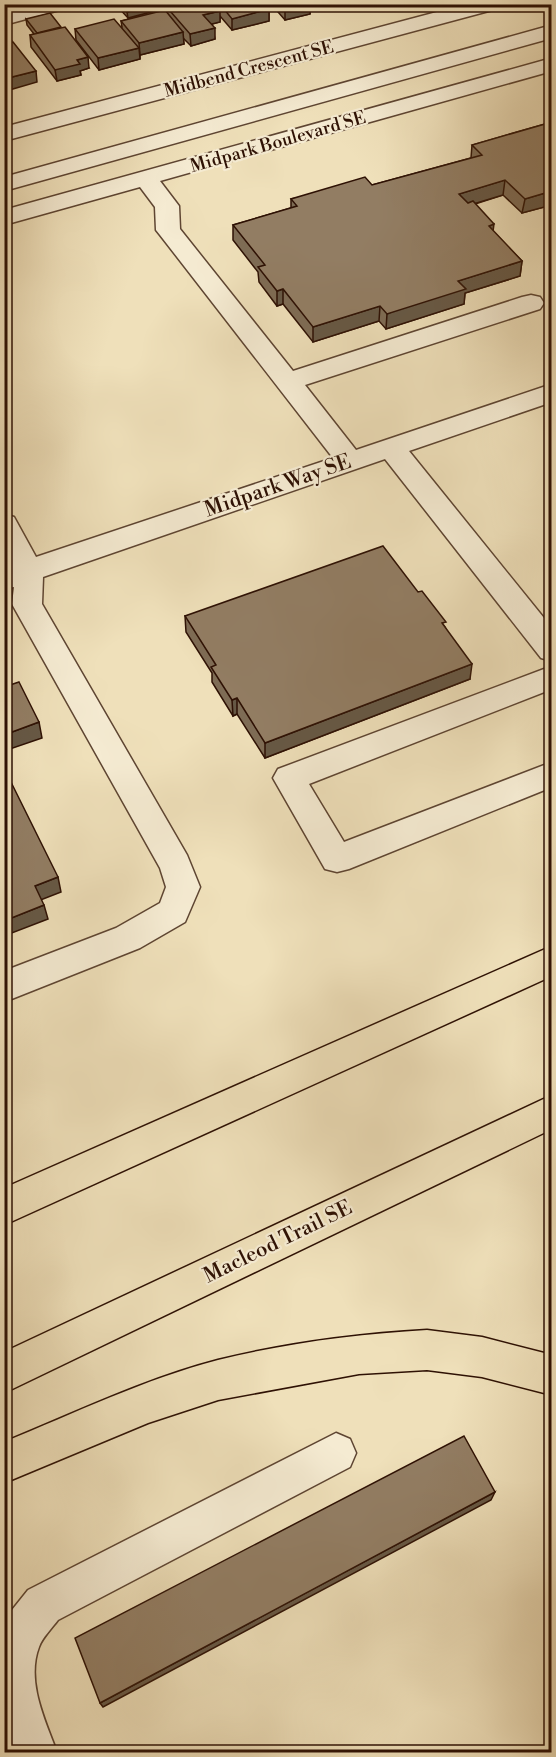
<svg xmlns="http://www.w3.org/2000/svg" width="556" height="1757" font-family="'Libre Bodoni',serif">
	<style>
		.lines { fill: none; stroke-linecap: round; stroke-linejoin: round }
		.minor-casing { stroke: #5e4532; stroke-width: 3 }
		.highway-casing { stroke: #2e1104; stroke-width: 3 }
		.minor { fill: #f5ebd2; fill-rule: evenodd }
		.highway { fill: #efe0ba; fill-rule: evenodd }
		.wall { fill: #7e6c55; stroke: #2e1104; stroke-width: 1.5 }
		.shaded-wall { fill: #665845; stroke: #2e1104; stroke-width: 1.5 }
		.building { fill: #927d63; stroke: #2e1104; stroke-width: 1.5 }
		.labels { text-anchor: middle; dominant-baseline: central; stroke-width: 4.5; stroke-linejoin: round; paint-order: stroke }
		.far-street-label { font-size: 18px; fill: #2e1104; stroke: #f5ebd2 }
		.street-label { font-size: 21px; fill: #2e1104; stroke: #f5ebd2 }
	</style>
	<rect width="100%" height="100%" fill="#efe0ba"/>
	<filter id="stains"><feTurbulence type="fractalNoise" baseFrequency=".00333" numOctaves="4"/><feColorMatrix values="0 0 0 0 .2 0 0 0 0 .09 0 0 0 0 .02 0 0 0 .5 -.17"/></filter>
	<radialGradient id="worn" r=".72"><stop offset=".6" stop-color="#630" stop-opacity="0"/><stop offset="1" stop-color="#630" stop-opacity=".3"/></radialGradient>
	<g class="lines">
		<defs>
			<g id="minor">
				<polygon points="34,4 70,4 67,8 4,25 4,12"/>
				<polygon points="467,4 503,4 500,8 4,141 4,127"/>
				<polygon points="552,25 552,38 4,191 4,177"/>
				<polygon points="552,58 552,71 160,181 179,206 180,229 293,371 522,297 531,295 540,297 544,303 540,309 305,385 356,450 552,384 552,402 409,451 552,628 552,661 541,658 385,459 43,577 42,604 187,855 200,887 185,922 140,948 4,1002 4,971 116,928 160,903 166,887 160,868 12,604 14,587 4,589 4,568 12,565 4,551 4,514 14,517 36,557 333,458 160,235 156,230 155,207 140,187 4,225 4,210"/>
				<polygon points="552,666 552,689 309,784 344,842 552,762 552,787 349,869 337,872 325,869 273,778 278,769"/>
				<path d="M336 1433 350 1439 356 1453 350 1467 58 1620C52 1628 42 1638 39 1647 26 1681 45 1720 57 1752H12L4 1733V1620L28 1590Z"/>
			</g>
			<g id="highway">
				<polygon points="552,946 552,976 4,1225 4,1188"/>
				<polygon points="552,1095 552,1129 4,1393 4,1352"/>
				<path d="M427 1330 482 1337 552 1355V1395L482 1377 427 1370 359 1374 218 1400 148 1423 4 1483V1442C75 1413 145 1379 218 1360 287 1343 357 1334 427 1330Z"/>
			</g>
		</defs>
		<use href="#minor" class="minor-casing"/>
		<use href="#highway" class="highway-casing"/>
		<use href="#minor" class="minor"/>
		<use href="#highway" class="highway"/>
	</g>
	<g class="wall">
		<polygon points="115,4 154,4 155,11 128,18"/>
		<polygon points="162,4 214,4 218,9 218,7 216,4 264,4 269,9 269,21 232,30 220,16 220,22 212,24 215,39 191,46 183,38 184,44 140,55 140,59 99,70 76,40 75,29 122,27 121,21 162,11"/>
		<polygon points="271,4 321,4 321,8 310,10 310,14 285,20"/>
		<polygon points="324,4 348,4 329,10"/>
		<polygon points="26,19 89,68 80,71 81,75 57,81 31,47 30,35 34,34 27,25"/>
		<polygon points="552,122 552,205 522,213 503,195 475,204 493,231 522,261 520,276 465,293 464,304 386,329 379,321 313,342 283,304 277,306 259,282 258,272 233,240 233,225 291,208 291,199 372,185 471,158 472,145"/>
		<polygon points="418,592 445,627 470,679 265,758 237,714 233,716 212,682 212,673 186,632 185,616"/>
	</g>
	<g class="shaded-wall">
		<polygon points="301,4 321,4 321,8 310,10 310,14 285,20 285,8"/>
		<polygon points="329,4 348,4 329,10"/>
		<polygon points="154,5 155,11 128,18 127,12"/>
		<polygon points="269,9 269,21 232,30 232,19"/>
		<polygon points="220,11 220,22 204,26 203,15"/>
		<polygon points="215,28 215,39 191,46 190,34"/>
		<polygon points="183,32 184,44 140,55 139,43"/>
		<polygon points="139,48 140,59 99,70 98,58"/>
		<polygon points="88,57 89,68 80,71 81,75 57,81 55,70 77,60"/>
		<polygon points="36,71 37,82 6,91 4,79"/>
		<polygon points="505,180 503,195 457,209 459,194"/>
		<polygon points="552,191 552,205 522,213 525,199"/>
		<polygon points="494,224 492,239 489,226"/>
		<polygon points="522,261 520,276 465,293 464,304 386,329 387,314 458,281"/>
		<polygon points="283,289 283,304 277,306 277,291"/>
		<polygon points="380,306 379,321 313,342 313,327"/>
		<polygon points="472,664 470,679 265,758 265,743"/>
		<polygon points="237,698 237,714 233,716 232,700"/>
		<polygon points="39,722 42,738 4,751 4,735"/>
		<polygon points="58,877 61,892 38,901 35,886"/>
		<polygon points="44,905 48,919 4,936 4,921"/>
		<polygon points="495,1492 491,1500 103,1707 100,1703"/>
	</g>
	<g class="building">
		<polygon points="121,4 154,4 154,5 127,12"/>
		<polygon points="164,4 214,4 220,11 203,15 215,28 190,34"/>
		<polygon points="220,4 264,4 269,9 232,19"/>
		<polygon points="282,4 301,4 285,8"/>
		<polygon points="165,10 183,32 139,43 121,21"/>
		<polygon points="50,13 61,27 37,33 26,19"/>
		<polygon points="114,19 139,48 98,58 75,29"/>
		<polygon points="65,27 88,57 77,60 80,64 55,70 30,35"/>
		<polygon points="4,30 12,41 4,43"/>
		<polygon points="13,42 36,71 4,79 4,44"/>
		<polygon points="552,122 552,191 525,199 505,180 459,194 468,203 473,201 494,224 489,226 522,261 458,281 466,289 387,314 380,306 313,327 283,289 277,291 258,267 265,265 233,225 297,206 291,199 365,177 372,185 482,155 472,145"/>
		<polygon points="383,546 418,592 422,591 446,622 442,623 472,664 265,743 237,698 232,700 211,667 216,665 185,616"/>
		<polygon points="19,682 39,722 4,735 4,687"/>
		<polygon points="4,768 58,877 35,886 44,905 4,921"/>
		<polygon points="464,1436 495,1492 100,1703 75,1638"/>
	</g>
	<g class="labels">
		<g class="far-street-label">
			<text transform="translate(249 69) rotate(-15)">Midbend Crescent SE</text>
			<text transform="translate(278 142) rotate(-16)">Midpark Boulevard SE</text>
		</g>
		<g class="street-label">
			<text transform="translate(278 486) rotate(-19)">Midpark Way SE</text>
			<text transform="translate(278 1242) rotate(-26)">Macleod Trail SE</text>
		</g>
	</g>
	<rect width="556" height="1757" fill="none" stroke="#efe0ba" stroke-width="24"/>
	<rect x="6" y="6" width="544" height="1745" fill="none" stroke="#2e1104" stroke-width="3"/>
	<rect x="12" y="12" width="532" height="1733" fill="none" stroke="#2e1104" stroke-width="1.5"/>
	<rect width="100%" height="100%" filter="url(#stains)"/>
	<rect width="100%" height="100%" fill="url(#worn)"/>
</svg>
